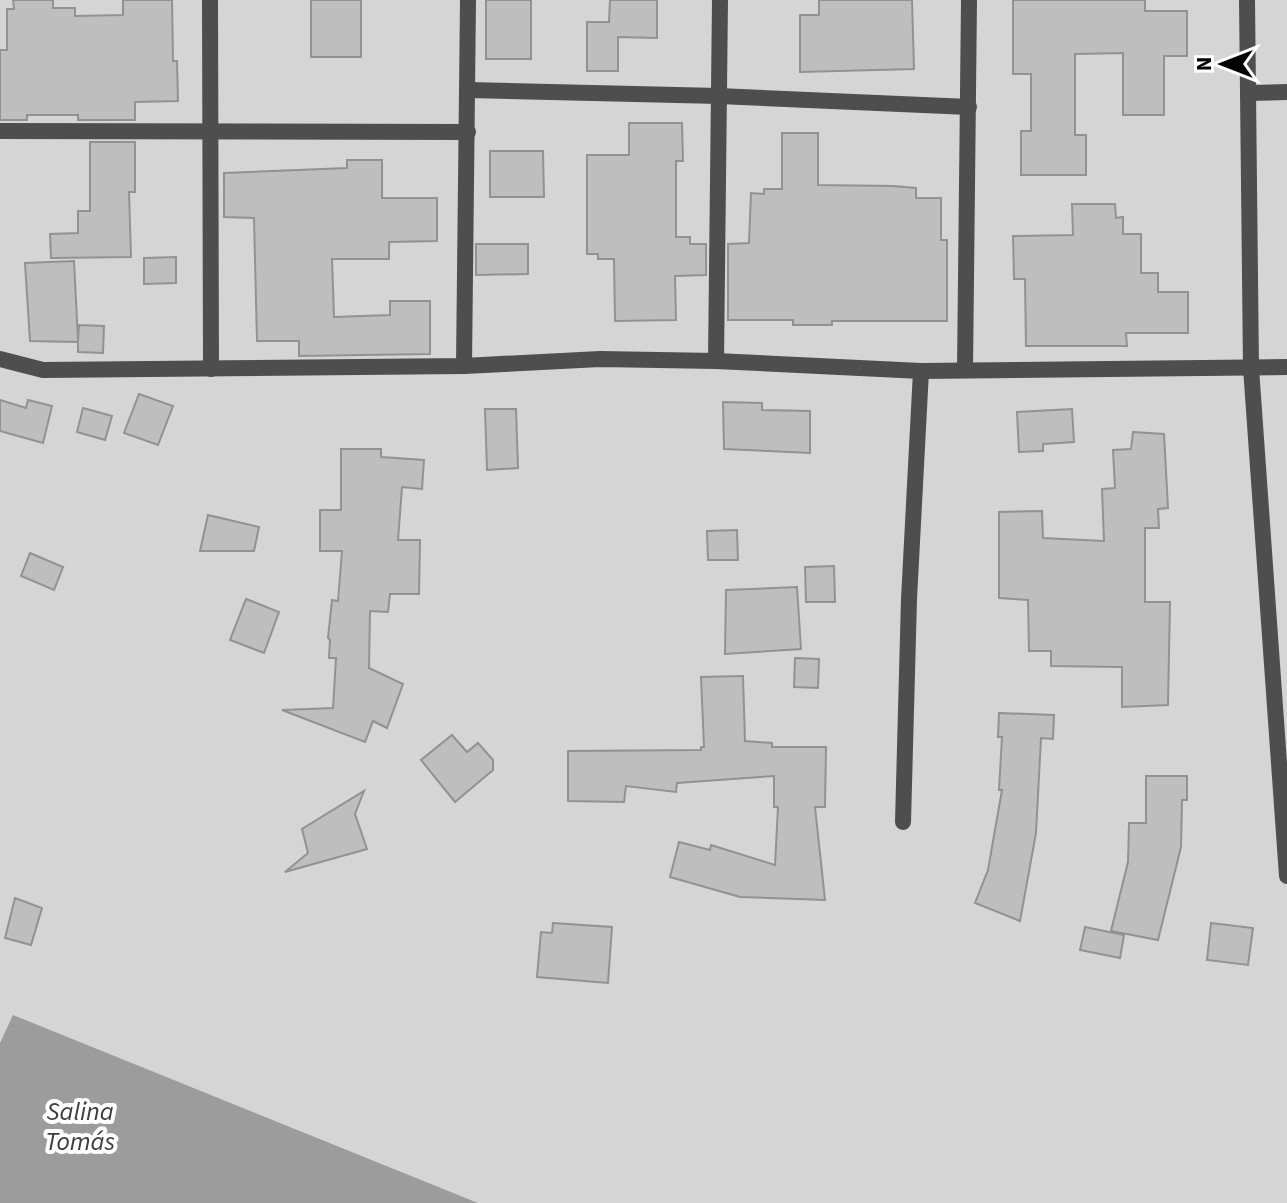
<svg xmlns="http://www.w3.org/2000/svg" width="1287" height="1203" font-family="'Source Sans 3',sans-serif">
	<style>
		.green { fill: #d5d5d5 }
		.water { fill: #9c9c9c }
		.building { fill: #bebebe; stroke: #929292; stroke-width: 2 }
		.lines { fill: none; stroke-linecap: round; stroke-linejoin: round }
		.minor { stroke: #4e4e4e; stroke-width: 16 }
		.labels { text-anchor: middle; dominant-baseline: central; stroke-width: 8; stroke-linejoin: round; paint-order: stroke }
		.water-label { font-size: 26px; font-style: italic; fill: #3d3d3d; stroke: #fff }
	</style>
	<rect width="100%" height="100%" fill="#fff"/>
	<rect class="green" x="0" y="0" width="1287" height="1203"/>
	<polygon class="water" points="13,1015 478,1203 0,1203 0,1043"/>
	<g class="building">
		<polygon points="13,0 53,0 53,8 75,8 75,16 123,15 123,0 172,0 173,61 177,61 178,101 135,102 135,120 78,120 78,115 27,115 27,120 0,120 0,50 7,50 7,9 14,9"/>
		<rect x="311" y="0" width="50" height="57"/>
		<rect x="486" y="0" width="45" height="59"/>
		<polygon points="610,0 657,0 657,38 618,37 618,71 587,71 587,22 609,22"/>
		<polygon points="819,0 912,0 914,69 800,72 800,15 819,15"/>
		<polygon points="1013,0 1145,0 1145,11 1187,11 1187,56 1164,56 1164,115 1123,115 1123,53 1075,54 1075,135 1086,135 1086,175 1021,175 1021,131 1031,131 1031,74 1013,74"/>
		<polygon points="629,123 682,123 683,161 676,161 676,237 690,237 690,244 706,244 706,275 675,276 676,320 615,321 614,259 598,259 598,254 587,254 587,155 629,155"/>
		<polygon points="782,133 818,133 818,185 893,186 916,188 916,198 941,198 941,240 947,240 947,321 832,321 832,325 793,325 793,320 728,320 728,244 749,243 751,193 764,194 764,189 782,189"/>
		<polygon points="90,142 135,142 135,192 129,192 131,257 51,258 50,234 78,233 78,211 90,211"/>
		<polygon points="490,151 543,151 544,197 490,197"/>
		<polygon points="347,160 382,160 382,198 437,198 437,241 389,242 389,259 332,259 334,317 390,315 390,301 430,301 430,354 299,356 299,341 257,341 254,218 224,217 224,173 347,168"/>
		<polygon points="1072,204 1115,204 1116,218 1123,217 1123,234 1141,234 1141,273 1158,273 1158,292 1188,292 1188,333 1126,333 1127,346 1026,346 1025,279 1014,279 1013,236 1073,235"/>
		<polygon points="476,244 528,244 528,274 476,275"/>
		<polygon points="176,257 176,283 144,284 144,258"/>
		<polygon points="74,261 78,341 79,325 104,326 103,353 78,352 78,342 30,341 25,263"/>
		<polygon points="139,394 173,406 158,445 124,433"/>
		<polygon points="0,400 26,408 28,400 52,406 43,443 0,431"/>
		<polygon points="723,402 762,403 762,410 810,411 810,453 724,449"/>
		<polygon points="83,408 112,416 105,440 77,432"/>
		<polygon points="485,409 516,409 518,468 487,470"/>
		<polygon points="1072,409 1074,442 1043,444 1043,451 1019,452 1017,412"/>
		<polygon points="1133,432 1164,434 1168,508 1158,509 1159,528 1145,528 1145,602 1170,602 1168,705 1122,707 1122,667 1051,666 1051,651 1029,651 1028,600 999,598 999,512 1042,511 1043,538 1104,541 1102,489 1115,488 1113,450 1131,449"/>
		<polygon points="341,449 381,449 381,457 424,460 422,489 402,487 398,540 420,540 419,594 390,594 388,612 370,611 369,668 403,684 387,728 373,721 365,742 282,710 333,708 336,658 329,658 330,640 328,638 332,600 338,601 342,551 320,551 320,510 341,510"/>
		<polygon points="208,515 259,527 254,551 200,551"/>
		<polygon points="737,530 738,560 708,560 707,531"/>
		<polygon points="30,553 63,567 54,590 21,576"/>
		<polygon points="834,566 835,602 806,602 805,567"/>
		<polygon points="797,587 801,649 725,654 726,590"/>
		<polygon points="246,599 279,612 264,653 230,640"/>
		<polygon points="795,658 819,659 818,688 794,687"/>
		<polygon points="743,676 745,741 772,743 772,747 826,747 825,807 815,807 825,900 740,897 670,877 679,842 710,850 711,845 775,865 778,807 774,807 774,776 677,783 676,792 626,786 624,802 568,801 568,751 701,750 701,747 704,747 701,677"/>
		<polygon points="999,713 1054,715 1053,739 1041,738 1036,833 1020,921 975,903 988,870 1002,790 999,790 1002,737 998,737"/>
		<polygon points="452,735 467,752 478,743 493,760 493,770 455,802 421,760"/>
		<polygon points="1146,776 1187,776 1187,800 1182,800 1181,847 1158,940 1111,931 1128,862 1129,823 1146,823"/>
		<polygon points="364,791 355,814 367,849 285,872 308,853 302,829"/>
		<polygon points="15,898 42,908 31,945 5,938"/>
		<polygon points="553,923 612,927 608,983 537,977 541,932 552,933"/>
		<polygon points="1211,923 1253,928 1248,965 1207,960"/>
		<polygon points="1085,927 1124,935 1120,958 1080,950"/>
	</g>
	<g class="lines">
		<g class="minor">
			<polyline points="210,0 211,369"/>
			<polyline points="1247,0 1251,368 1287,876"/>
			<polyline points="468,90 719,96 969,107"/>
			<polyline points="1248,93 1287,92"/>
			<polyline points="0,131 468,132"/>
			<polyline points="0,359 43,370 464,366 600,359 716,361 921,371 1287,367"/>
			<polyline points="716,361 720,0"/>
			<polyline points="464,366 468,0"/>
			<polyline points="965,370 969,0"/>
			<polyline points="903,822 909,599 921,371"/>
		</g>
	</g>
	<g class="labels">
		<g class="water-label">
			<text x="80" y="1111">Salina<tspan x="80" dy="30">Tomás</tspan></text>
		</g>
	</g>
	<g transform="translate(1223 64) rotate(270)" stroke="#ffffff" stroke-width="6" paint-order="stroke">
	<path d="M0-6L14 30L0 20L-14 30Z" fill="#000000"/>
	<text y="-12" font-size="22" font-weight="bold" text-anchor="middle" fill="#000000">N</text>
	</g>
</svg>
